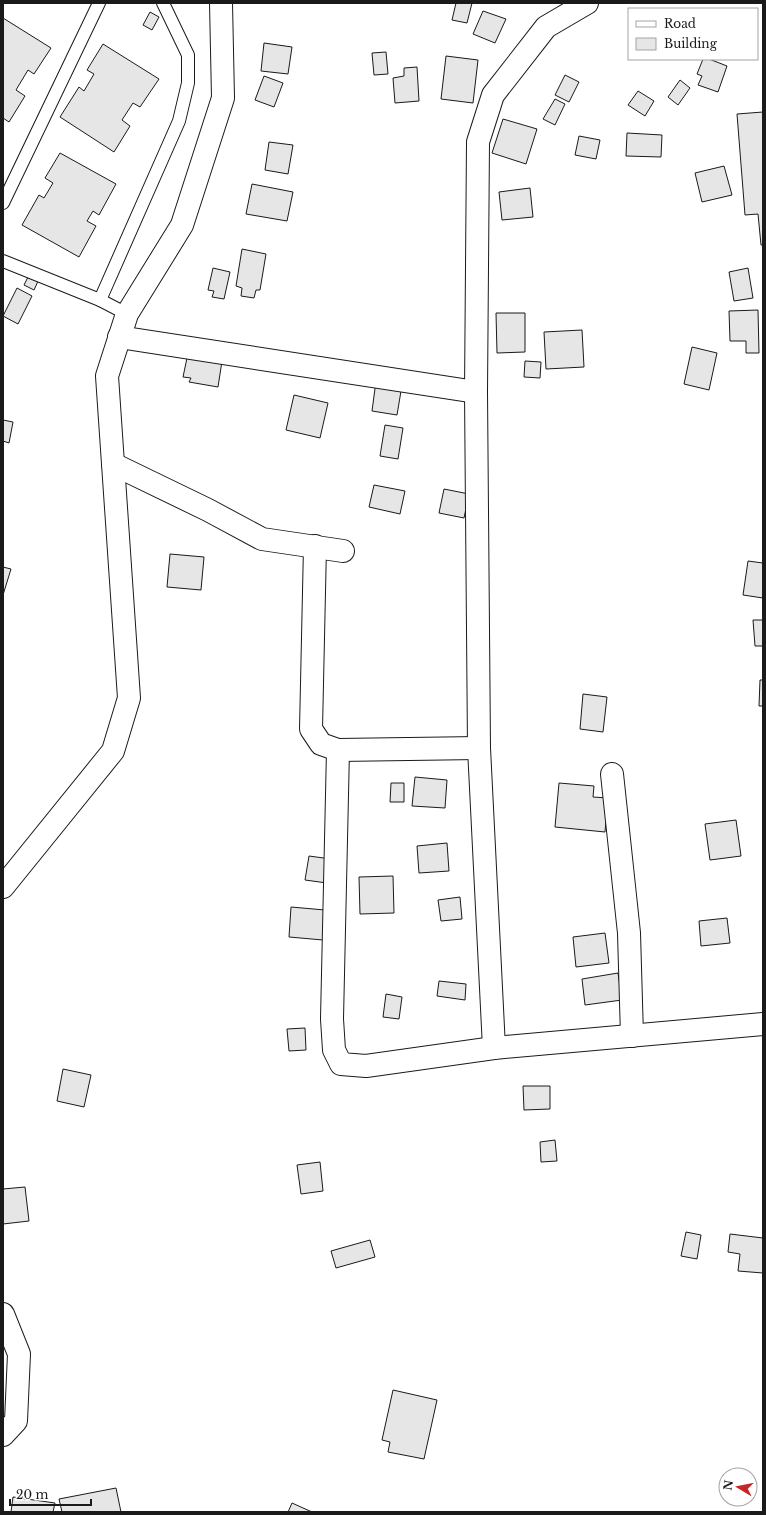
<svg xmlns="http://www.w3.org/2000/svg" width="766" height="1515" font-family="'Libre Baskerville',serif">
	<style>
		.building { fill: #e6e6e6; stroke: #1a1a1a }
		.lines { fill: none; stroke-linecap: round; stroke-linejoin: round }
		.lane-casing { stroke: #1a1a1a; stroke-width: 14 }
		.street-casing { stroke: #1a1a1a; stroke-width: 24 }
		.lane { stroke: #fff; stroke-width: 12 }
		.street { stroke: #fff; stroke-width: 22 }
	</style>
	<rect width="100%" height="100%" fill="#fff"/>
	<g class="building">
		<polygon points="456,3 472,3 467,23 452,20"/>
		<polygon points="483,11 506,19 495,43 473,34"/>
		<polygon points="150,12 159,17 152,30 143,25"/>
		<polygon points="3,18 51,48 34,74 28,70 16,90 25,96 9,122 3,118"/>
		<polygon points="264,43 292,47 288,74 261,71"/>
		<polygon points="103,44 159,79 140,107 133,103 122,120 130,126 114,152 60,117 79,87 84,91 94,74 87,70"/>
		<polygon points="386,52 388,74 374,75 372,53"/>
		<polygon points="446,56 478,60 473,103 441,99"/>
		<polygon points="703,59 709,59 727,66 718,92 698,85 702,76 697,74"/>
		<polygon points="417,67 419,101 395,103 393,78 404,76 404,68"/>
		<polygon points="565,75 579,82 569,102 555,95"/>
		<polygon points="264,76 283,83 274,107 255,100"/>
		<polygon points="680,80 690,88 678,105 668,97"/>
		<polygon points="638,91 654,101 645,116 628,105"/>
		<polygon points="555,99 565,104 555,125 543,119"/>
		<polygon points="763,112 763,245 761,245 758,214 745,215 737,114"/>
		<polygon points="503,119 537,129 526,164 492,153"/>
		<polygon points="627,133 662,135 661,157 626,156"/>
		<polygon points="579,136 600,140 596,159 575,155"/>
		<polygon points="269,142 293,145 288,174 265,170"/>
		<polygon points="60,153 116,184 99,215 93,211 87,221 96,226 79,257 22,225 39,195 44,198 53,183 45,178"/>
		<polygon points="724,166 732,195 702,202 695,173"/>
		<polygon points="252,184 293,192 287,221 246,214"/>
		<polygon points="530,188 533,217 502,220 499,192"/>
		<polygon points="242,249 266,254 260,290 256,290 254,298 241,296 242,288 236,286"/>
		<polygon points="213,268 230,272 224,299 212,297 214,291 208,290"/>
		<polygon points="748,268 753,298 734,301 729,272"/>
		<polygon points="29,275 39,279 34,290 24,285"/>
		<polygon points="17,288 32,296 18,324 3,316"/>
		<polygon points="758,310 759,353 746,353 746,341 730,341 729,311"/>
		<polygon points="496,313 525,313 525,352 497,353"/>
		<polygon points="582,330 584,367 546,369 544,332"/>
		<polygon points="692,347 717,353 709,390 684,384"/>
		<polygon points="187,358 222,361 218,387 189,382 191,378 183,377"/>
		<polygon points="525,361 541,362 540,378 524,377"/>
		<polygon points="376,381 402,385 397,415 372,411"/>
		<polygon points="294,395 328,403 320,438 286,430"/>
		<polygon points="3,420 13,422 9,443 3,441"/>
		<polygon points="385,425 403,428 398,459 380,456"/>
		<polygon points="374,485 405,491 400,514 369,507"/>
		<polygon points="444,489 469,494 464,518 439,513"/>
		<polygon points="170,554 204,557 201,590 167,587"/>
		<polygon points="748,561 763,563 763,598 743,595"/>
		<polygon points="3,567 11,569 3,595"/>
		<polygon points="753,620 763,620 763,646 755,646"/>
		<polygon points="760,680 763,680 763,706 759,706"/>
		<polygon points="583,694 607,697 603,732 580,729"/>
		<polygon points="415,777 447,780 445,808 412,806"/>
		<polygon points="391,783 404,783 404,802 390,802"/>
		<polygon points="559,783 594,786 593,797 608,798 605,832 555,827"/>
		<polygon points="736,820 741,856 710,860 705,824"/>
		<polygon points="447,843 449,871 419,873 417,846"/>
		<polygon points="309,856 331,859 327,883 305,880"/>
		<polygon points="393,876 394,913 360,914 359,877"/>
		<polygon points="460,897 462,919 441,921 438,900"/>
		<polygon points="291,907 325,910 323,940 289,937"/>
		<polygon points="727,918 730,943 701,946 699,921"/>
		<polygon points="605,933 609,963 576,967 573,937"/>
		<polygon points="618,973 622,1000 585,1005 582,979"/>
		<polygon points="439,981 466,984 465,1000 437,996"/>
		<polygon points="386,994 402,997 399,1019 383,1017"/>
		<polygon points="305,1028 306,1050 289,1051 287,1029"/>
		<polygon points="63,1069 91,1075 84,1107 57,1101"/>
		<polygon points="523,1086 550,1086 550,1109 524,1110"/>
		<polygon points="555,1140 557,1161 541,1162 540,1142"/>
		<polygon points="320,1162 323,1191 301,1194 297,1165"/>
		<polygon points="25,1187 29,1221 3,1224 3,1189"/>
		<polygon points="686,1232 701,1235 697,1259 681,1256"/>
		<polygon points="730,1234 763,1238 763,1273 738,1271 740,1254 728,1252"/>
		<polygon points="370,1240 375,1257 336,1268 331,1251"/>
		<polygon points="393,1390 437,1400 424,1459 388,1452 390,1442 382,1440"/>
		<polygon points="116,1488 121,1512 62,1512 59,1499"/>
		<polygon points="13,1497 55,1503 53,1512 11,1512"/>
		<polygon points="292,1503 312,1512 288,1512"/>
	</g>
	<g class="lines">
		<defs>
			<g id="lane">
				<polyline points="3,203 99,3"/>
				<polyline points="3,261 100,300 179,121 188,83 188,55 163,3"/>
				<polyline points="100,300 127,314"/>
			</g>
			<g id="street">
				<polyline points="119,337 476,392"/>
				<polyline points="113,464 208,510 262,539 343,551"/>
				<polyline points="315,546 311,729 321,744 338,750 479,748"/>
				<polyline points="338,750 332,1019 334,1050 341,1064 366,1066 494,1048 763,1024"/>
				<polyline points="612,774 629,933 632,1036"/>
				<polyline points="3,887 113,751 129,698 107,376 127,314 182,225 223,98 221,3"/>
				<polyline points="494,1048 479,748 476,392 478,142 493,95 546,27 587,3"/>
				<polyline points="3,1314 19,1354 16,1421 3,1435"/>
			</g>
		</defs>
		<use href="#lane" class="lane-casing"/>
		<use href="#street" class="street-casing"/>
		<use href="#lane" class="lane"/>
		<use href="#street" class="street"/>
	</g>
	<rect width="766" height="1515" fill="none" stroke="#1a1a1a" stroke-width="8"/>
	<rect x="628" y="8" width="130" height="52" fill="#ffffff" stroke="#a3a3a3"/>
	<rect x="636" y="21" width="20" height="6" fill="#ffffff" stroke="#a3a3a3"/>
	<text x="664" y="28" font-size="12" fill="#1a1a1a">Road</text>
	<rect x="636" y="38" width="20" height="12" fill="#e6e6e6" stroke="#a3a3a3"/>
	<text x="664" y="48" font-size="12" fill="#1a1a1a">Building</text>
	<g transform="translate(738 1487) rotate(280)"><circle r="19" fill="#ffffff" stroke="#a3a3a3"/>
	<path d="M0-3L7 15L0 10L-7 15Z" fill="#c62828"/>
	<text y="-6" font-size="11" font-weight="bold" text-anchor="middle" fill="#1a1a1a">N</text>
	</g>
	<path d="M10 1499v6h81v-6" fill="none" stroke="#1a1a1a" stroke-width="2"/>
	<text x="16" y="1499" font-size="12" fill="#1a1a1a" stroke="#ffffff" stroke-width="3" paint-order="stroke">20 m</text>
</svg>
